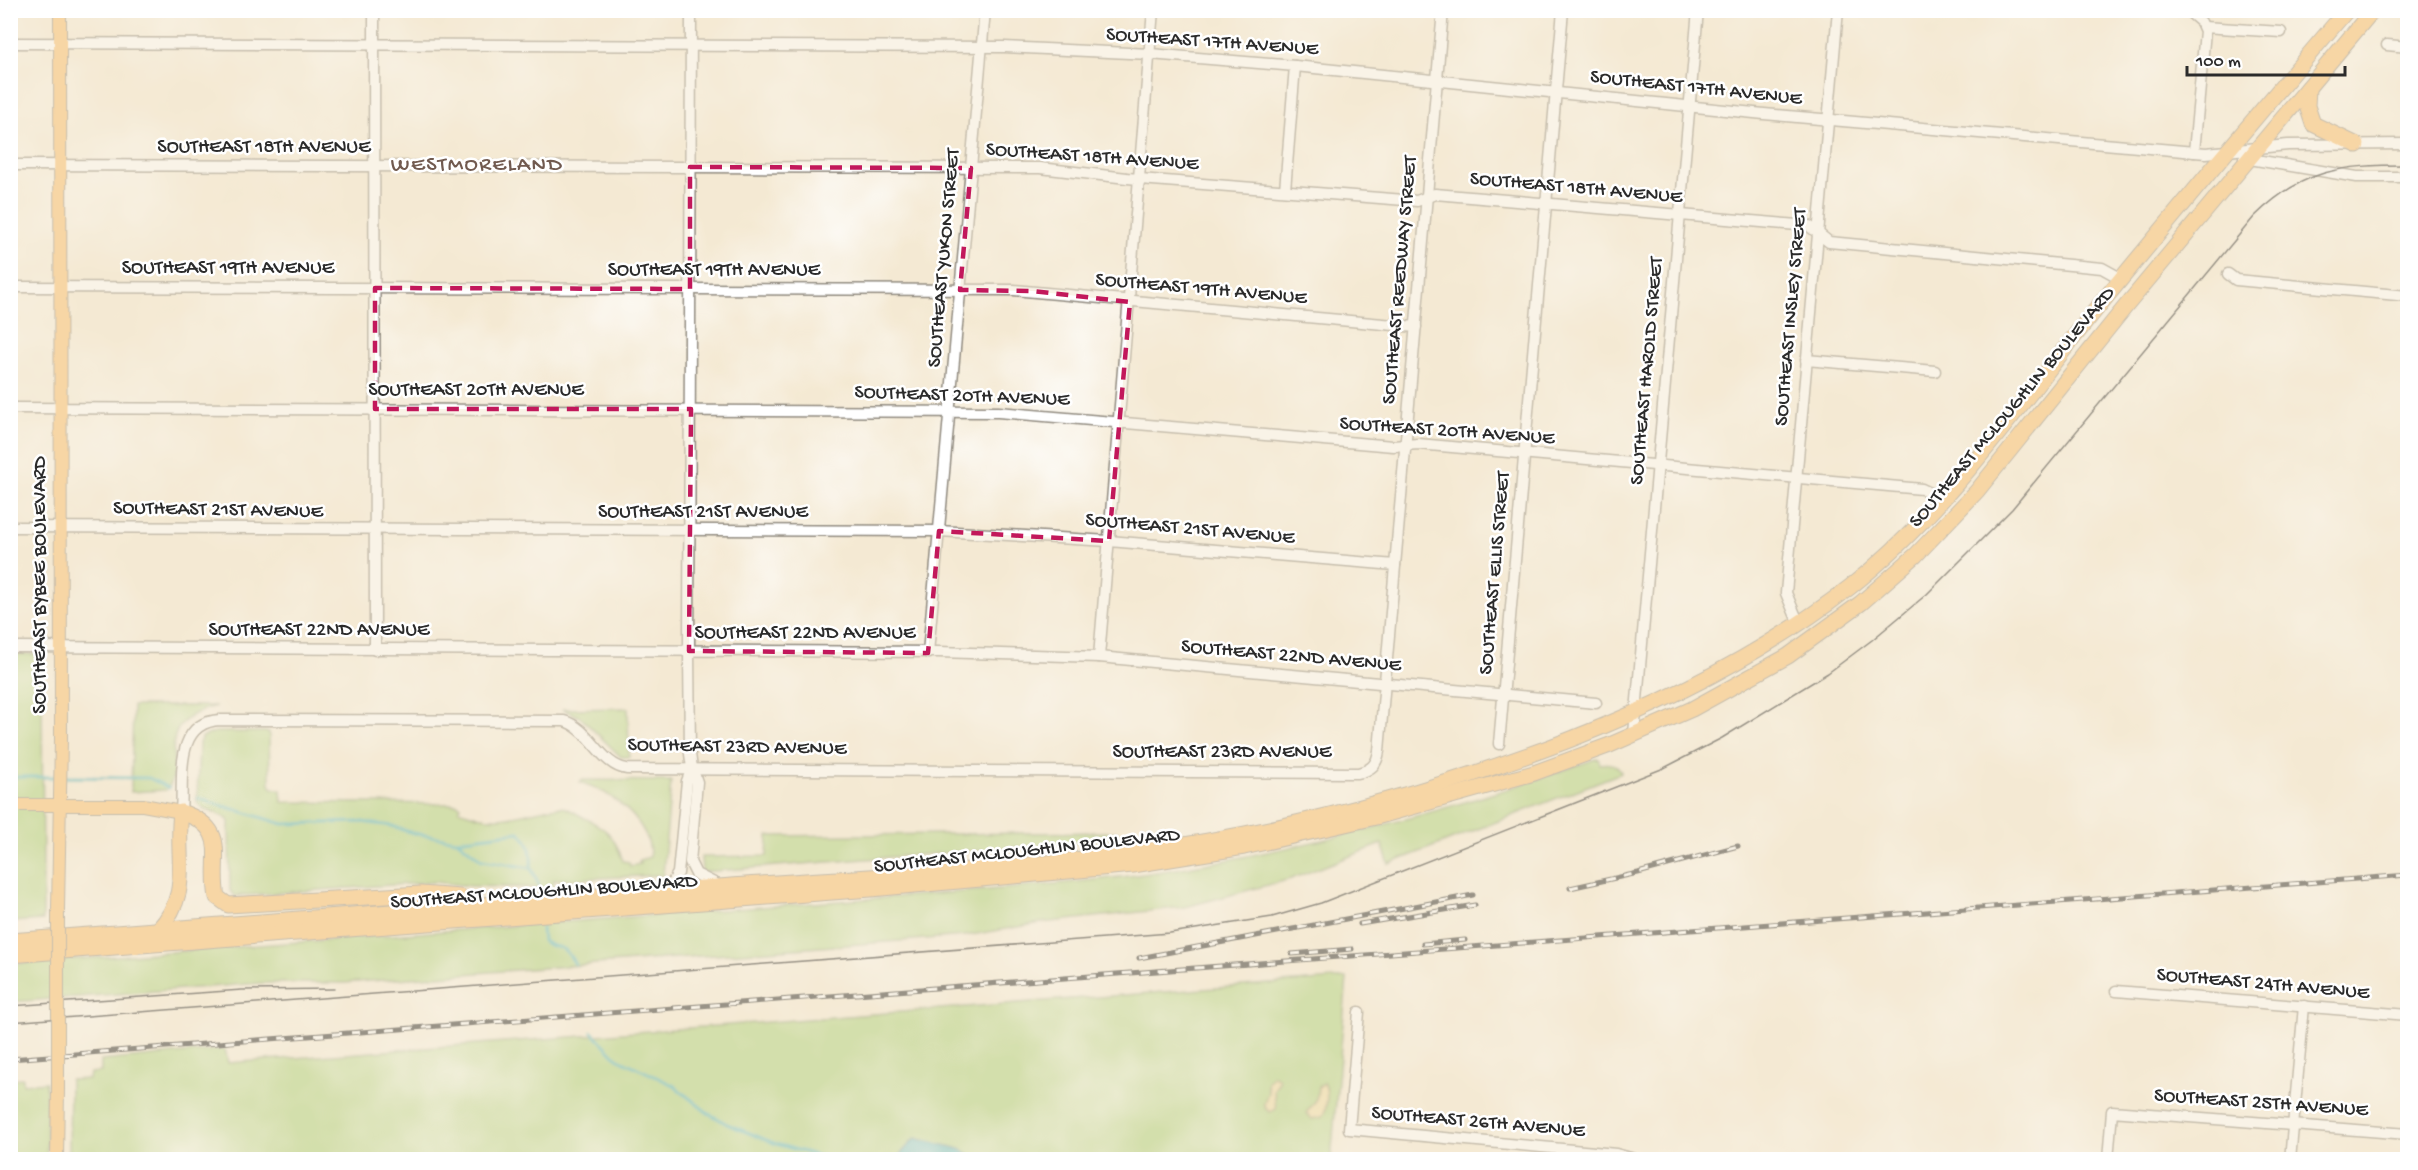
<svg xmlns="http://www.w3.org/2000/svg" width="2418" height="1170" font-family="'Gochi Hand',sans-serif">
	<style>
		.green { fill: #acd27b; stroke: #6c7e53; stroke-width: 1.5 }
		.sand { fill: #eeda9e; stroke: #8c8264; stroke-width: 1.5 }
		.water { fill: #40b0ba; stroke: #366e72; stroke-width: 1.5 }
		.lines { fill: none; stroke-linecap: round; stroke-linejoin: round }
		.stream { stroke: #40b0ba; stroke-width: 3 }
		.minor-casing { stroke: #908a7f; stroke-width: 13 }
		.major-casing { stroke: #908a7f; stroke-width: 14 }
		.highway-casing { stroke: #908a7f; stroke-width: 17 }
		.minor { stroke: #fff; stroke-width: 10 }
		.major { stroke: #fabe6e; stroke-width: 12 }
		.highway { stroke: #fabe6e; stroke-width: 15 }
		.tram { stroke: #2b2b2b; stroke-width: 1.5 }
		.rail-casing { stroke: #2b2b2b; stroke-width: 5 }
		.rail { stroke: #fff; stroke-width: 3; stroke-dasharray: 9; stroke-linecap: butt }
		.major-bridge-casing { stroke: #908a7f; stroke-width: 14; stroke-linecap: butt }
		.major-bridge { stroke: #fabe6e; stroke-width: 12 }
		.marked { fill: none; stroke: #c2185b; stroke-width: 4.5; stroke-dasharray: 12 8; stroke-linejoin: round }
		.labels { text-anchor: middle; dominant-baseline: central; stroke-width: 5; stroke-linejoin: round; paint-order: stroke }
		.street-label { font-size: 20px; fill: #2b2b2b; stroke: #fff }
		.quarter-label { font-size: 22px; letter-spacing: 1.5px; fill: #715a4f; stroke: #fff }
	</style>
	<rect width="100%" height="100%" fill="#fff"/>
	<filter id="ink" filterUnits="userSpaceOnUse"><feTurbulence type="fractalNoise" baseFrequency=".0167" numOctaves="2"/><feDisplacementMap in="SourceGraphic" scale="12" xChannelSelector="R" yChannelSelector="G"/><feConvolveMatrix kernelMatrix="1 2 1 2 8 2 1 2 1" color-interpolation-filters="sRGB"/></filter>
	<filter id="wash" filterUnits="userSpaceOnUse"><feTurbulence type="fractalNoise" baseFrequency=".008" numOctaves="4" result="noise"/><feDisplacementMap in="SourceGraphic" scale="24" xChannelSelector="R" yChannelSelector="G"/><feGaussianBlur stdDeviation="1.35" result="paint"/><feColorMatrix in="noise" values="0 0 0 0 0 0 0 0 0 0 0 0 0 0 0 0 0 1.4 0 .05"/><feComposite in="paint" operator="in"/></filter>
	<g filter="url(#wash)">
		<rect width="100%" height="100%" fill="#f4e9d3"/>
		<g class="green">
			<polygon points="11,654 42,654 43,920 11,922"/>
			<path d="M133 706H216C145 725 190 767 166 790L131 792Z"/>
			<polygon points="628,708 629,757 621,757 580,717 562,709"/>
			<path d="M215 732H269L270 784 272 788 281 790 282 802 457 804 461 806 459 810C471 814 483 819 498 818 519 817 541 808 560 807 566 807 569 809 572 811 600 827 611 826 623 861L629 862 630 866 640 864 639 860 650 857C651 822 612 792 580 782L581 780 671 781 663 875 554 880 553 887 545 888 471 886 435 882 235 896 230 891 229 821C220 810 203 813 197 802L199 743 202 737Z"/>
			<path d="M1598 758 1600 764C1608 763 1619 763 1621 773L1389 864 1382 844 1291 879 1185 907 1041 923 965 936 344 983H262L11 1002V964L1026 887C1065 882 1105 880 1144 874 1297 851 1452 811 1598 758Z"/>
			<polygon points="1117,832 1117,837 1058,844 702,872 701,857 767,856 768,836"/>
			<polygon points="1347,978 1331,1159 69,1160 70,1080 89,1079 90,1073 101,1072 101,1061 225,1049 228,1063"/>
			<polygon points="23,1078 23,1084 46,1082 47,1159 11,1159 11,1079"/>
		</g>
		<g class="sand">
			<path d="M1273 1075 1278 1077 1279 1081 1274 1090 1276 1109 1270 1112C1258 1105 1267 1101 1268 1092 1268 1088 1267 1085 1267 1082Z"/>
			<path d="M1324 1083C1329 1090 1327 1110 1322 1117L1312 1119 1306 1113C1316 1100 1316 1105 1318 1087Z"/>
		</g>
		<polygon class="water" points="915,1138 961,1149 977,1159 896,1159"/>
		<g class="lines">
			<g class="stream">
				<polyline points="10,777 57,777"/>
				<polyline points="63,777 149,778 169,788"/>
				<polyline points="197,798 283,824 362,822 392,826 412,833 457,840 482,860 531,868 539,885"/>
				<path d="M457 840 519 832C531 842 532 853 531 868"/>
				<path d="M542 928 543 941C557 953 560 938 575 964"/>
				<polyline points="592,1032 617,1058 673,1085 708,1113 727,1124 776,1144 818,1156 846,1160"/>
			</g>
		</g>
	</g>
	<g filter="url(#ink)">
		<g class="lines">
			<defs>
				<g id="minor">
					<polyline points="374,10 375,650"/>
					<polyline points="691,10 689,651 690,754 692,768 697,782 690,862 696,874 720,886"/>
					<polyline points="2187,10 2201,22 2205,31 2194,152"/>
					<polyline points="2204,27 2281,32"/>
					<polyline points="10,43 1004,47 1150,54 1295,66 1764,114 2206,153 2288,145 2408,144"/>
					<polyline points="2387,45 2408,47"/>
					<polyline points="2244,158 2357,177 2408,177"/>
					<polyline points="10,165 1040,168 1127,178 1417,201 1435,194 1809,226 1829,242 2102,268 2122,279"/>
					<polyline points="1285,190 1295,66"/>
					<polyline points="2228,274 2236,280 2408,296"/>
					<polyline points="10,287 1014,290 1416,327"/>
					<polyline points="1806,360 1935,371"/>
					<polyline points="10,408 998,412 1393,446 1418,444 1922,489 1943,499"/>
					<polyline points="10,527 939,531 1109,541 1395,565"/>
					<polyline points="1799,624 1786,593 1838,10"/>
					<polyline points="10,647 939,652 1099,657 1596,703"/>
					<polyline points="928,653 985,10"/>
					<polyline points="1099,657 1153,10"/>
					<polyline points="1634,734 1698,10"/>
					<polyline points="1499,744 1563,10"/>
					<path d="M181 812C184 779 173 722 220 720L564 721C590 728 601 766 627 769L1358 773C1371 770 1377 765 1379 751L1443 10"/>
					<polyline points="668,891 678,873 687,781 692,768"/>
					<polyline points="2116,991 2408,1015"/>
					<polyline points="1359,1012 1349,1129 1616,1154 1638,1160"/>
					<polyline points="2108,1160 2112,1111 2408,1134"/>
					<polyline points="2290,1160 2304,1006"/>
				</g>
				<g id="major">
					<polyline points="10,805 143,805 181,812"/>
					<polyline points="58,909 61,739 60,10"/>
					<polyline points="57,1160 58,1089"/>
				</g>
				<g id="highway">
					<polyline points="2308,88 2307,106 2313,124 2357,145"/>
					<path d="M158 930C193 892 175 859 181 812 232 829 209 857 217 897L228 905 421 894 460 897 472 906"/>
					<path d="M10 941C242 924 473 906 704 888 846 877 989 873 1130 853 1281 833 1427 794 1569 740 1669 701 1765 653 1850 587 1949 509 2019 404 2098 307 2180 207 2263 108 2347 10"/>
					<polyline points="10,955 871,889 1133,865 1244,847 1376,817 1534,773 1610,745 1692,709 1788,656 1861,603 1916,555 1977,491 2126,306 2373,10"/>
				</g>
			</defs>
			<use href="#minor" class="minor-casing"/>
			<use href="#major" class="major-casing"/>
			<use href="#highway" class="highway-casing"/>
			<use href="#minor" class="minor"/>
			<use href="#major" class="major"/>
			<use href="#highway" class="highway"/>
			<g class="tram">
				<polyline points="10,1006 242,990 334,989"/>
				<path d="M10 1022 1170 933 1272 917 1321 903 1664 768 1722 738 1828 673 1872 640 1927 594 2012 509 2254 217C2302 169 2342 165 2408 165"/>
			</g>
			<defs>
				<g id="rail">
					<polyline points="1570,888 1638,873 1738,846"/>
					<polyline points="1360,924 1475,905"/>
					<polyline points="1423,944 1465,940"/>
					<polyline points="1292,954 1352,949"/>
					<polyline points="1139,958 1473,895"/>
					<polyline points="10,1059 2408,875"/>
				</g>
			</defs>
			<use href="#rail" class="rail-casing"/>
			<use href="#rail" class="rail"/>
			<defs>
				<polyline id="major-bridge" points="58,909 58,1089"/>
			</defs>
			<use href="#major-bridge" class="major-bridge-casing"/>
			<use href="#major-bridge" class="major-bridge"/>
		</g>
	</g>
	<path d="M0 0H2418V1170H0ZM690 167 971 168 960 290 1033 291 1130 302 1109 541 939 531 928 653 689 651 691 409H375V288L690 289Z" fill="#f4e9d3" fill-opacity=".55" fill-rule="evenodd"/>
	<path class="marked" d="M690 167 971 168 960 290 1033 291 1130 302 1109 541 939 531 928 653 689 651 691 409H375V288L690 289Z"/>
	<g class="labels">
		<g class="street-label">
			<text transform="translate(1212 43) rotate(4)">SOUTHEAST 17TH AVENUE</text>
			<text transform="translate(1696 89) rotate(6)">SOUTHEAST 17TH AVENUE</text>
			<text x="264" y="148">SOUTHEAST 18TH AVENUE</text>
			<text transform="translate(1092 158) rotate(4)">SOUTHEAST 18TH AVENUE</text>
			<text transform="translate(1576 189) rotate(5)">SOUTHEAST 18TH AVENUE</text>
			<text transform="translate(945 258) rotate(-85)">SOUTHEAST YUKON STREET</text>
			<text x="228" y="269">SOUTHEAST 19TH AVENUE</text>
			<text x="714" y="271">SOUTHEAST 19TH AVENUE</text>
			<text transform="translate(1401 280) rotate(-85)">SOUTHEAST REEDWAY STREET</text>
			<text transform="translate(1201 290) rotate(5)">SOUTHEAST 19TH AVENUE</text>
			<text transform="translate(1792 317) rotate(-85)">SOUTHEAST INSLEY STREET</text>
			<text transform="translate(1648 371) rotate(-85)">SOUTHEAST HAROLD STREET</text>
			<text x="476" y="391">SOUTHEAST 20TH AVENUE</text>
			<text transform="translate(962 397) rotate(2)">SOUTHEAST 20TH AVENUE</text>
			<text transform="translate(2013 408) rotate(-50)">SOUTHEAST MCLOUGHLIN BOULEVARD</text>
			<text transform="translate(1447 432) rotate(4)">SOUTHEAST 20TH AVENUE</text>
			<text transform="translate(218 511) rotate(1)">SOUTHEAST 21ST AVENUE</text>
			<text x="703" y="513">SOUTHEAST 21ST AVENUE</text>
			<text transform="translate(1190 530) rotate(5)">SOUTHEAST 21ST AVENUE</text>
			<text transform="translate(1496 573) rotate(-85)">SOUTHEAST ELLIS STREET</text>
			<text transform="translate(41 585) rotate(-90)">SOUTHEAST BYBEE BOULEVARD</text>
			<text x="319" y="631">SOUTHEAST 22ND AVENUE</text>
			<text x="805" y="634">SOUTHEAST 22ND AVENUE</text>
			<text transform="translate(1291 657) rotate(5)">SOUTHEAST 22ND AVENUE</text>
			<text transform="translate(737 748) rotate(1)">SOUTHEAST 23RD AVENUE</text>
			<text x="1222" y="753">SOUTHEAST 23RD AVENUE</text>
			<text transform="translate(1027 852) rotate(-6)">SOUTHEAST MCLOUGHLIN BOULEVARD</text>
			<text transform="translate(544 893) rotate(-4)">SOUTHEAST MCLOUGHLIN BOULEVARD</text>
			<text transform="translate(2263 985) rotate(5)">SOUTHEAST 24TH AVENUE</text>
			<text transform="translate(2261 1104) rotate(4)">SOUTHEAST 25TH AVENUE</text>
			<text transform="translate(1478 1123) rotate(5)">SOUTHEAST 26TH AVENUE</text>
		</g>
		<g class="quarter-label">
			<text x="477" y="166">WESTMORELAND</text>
		</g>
	</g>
	<rect width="2418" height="1170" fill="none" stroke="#fff" stroke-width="36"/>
	<path d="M2187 66v9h158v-9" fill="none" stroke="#2b2b2b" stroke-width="3"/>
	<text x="2196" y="66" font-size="18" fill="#2b2b2b" stroke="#ffffff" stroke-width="4.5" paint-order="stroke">100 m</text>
</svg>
